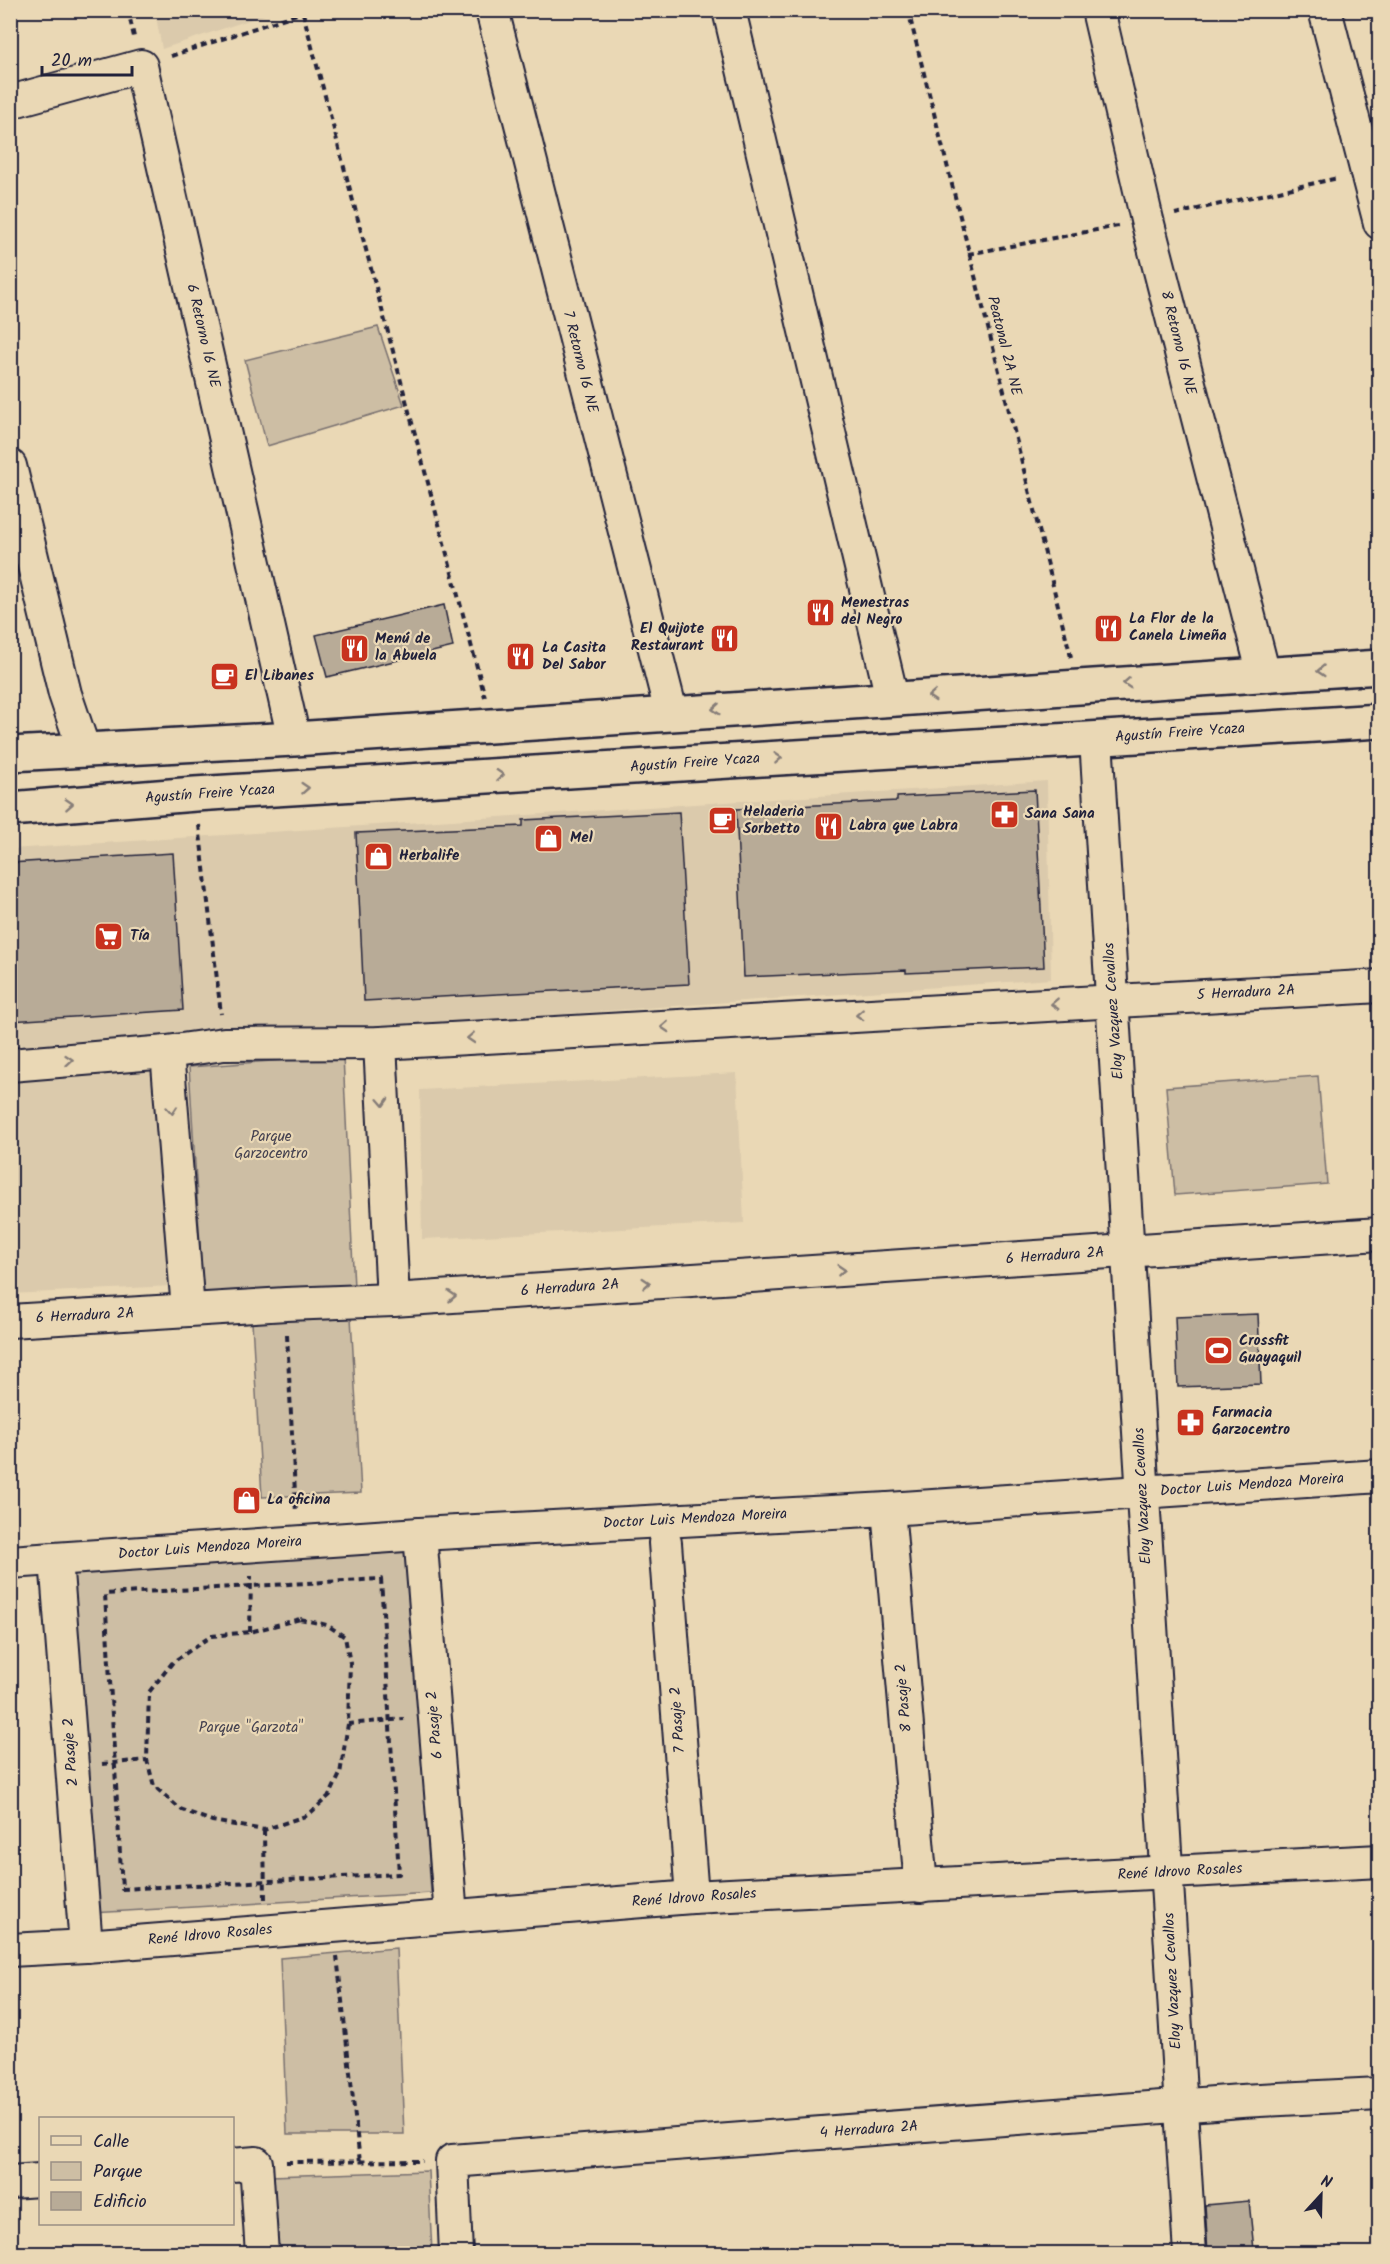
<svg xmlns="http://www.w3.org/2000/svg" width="1390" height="2264" font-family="Kalam,sans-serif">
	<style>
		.built { fill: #dbcaac }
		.green { fill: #cdbea4; stroke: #787070; stroke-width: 1.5 }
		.building { fill: #b8ab97; stroke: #22223b; stroke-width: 1.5 }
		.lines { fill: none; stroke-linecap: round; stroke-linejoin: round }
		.street-casing { stroke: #22223b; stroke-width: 36 }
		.secondary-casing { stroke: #22223b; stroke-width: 38 }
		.path { stroke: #22223b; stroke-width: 4; stroke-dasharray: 6 4.5; stroke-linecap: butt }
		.street { stroke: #ead8b5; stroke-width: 32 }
		.secondary { stroke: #ead8b5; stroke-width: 33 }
		.oneway { stroke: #867d78 }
		.labels { text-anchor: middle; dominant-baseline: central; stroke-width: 4.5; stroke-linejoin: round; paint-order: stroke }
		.street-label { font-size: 15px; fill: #22223b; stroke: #ead8b5 }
		.poi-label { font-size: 15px; font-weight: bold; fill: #22223b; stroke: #ead8b5; text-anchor: start }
		.park-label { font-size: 15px; fill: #444150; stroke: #ead8b5 }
	</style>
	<rect width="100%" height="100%" fill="#ead8b5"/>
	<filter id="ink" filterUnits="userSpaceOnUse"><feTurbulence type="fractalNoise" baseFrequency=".0167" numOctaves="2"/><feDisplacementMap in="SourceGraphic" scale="12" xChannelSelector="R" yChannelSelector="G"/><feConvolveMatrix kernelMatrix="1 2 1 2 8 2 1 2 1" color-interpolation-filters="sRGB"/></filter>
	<g filter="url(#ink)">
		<g class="built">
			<polygon points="155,11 155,10 276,11 162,49"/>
			<polygon points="1047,781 1051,979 160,1043 172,1286 11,1294 11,849"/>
			<polygon points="737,1073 744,1223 422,1239 420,1090"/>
		</g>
		<g class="green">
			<polygon points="378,327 404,405 267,446 245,360"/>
			<polygon points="343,1056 354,1288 203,1293 189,1067"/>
			<polygon points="1318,1076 1327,1184 1175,1195 1166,1087"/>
			<polygon points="351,1317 361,1493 262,1497 252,1322"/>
			<polygon points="409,1543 431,1893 92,1913 71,1562"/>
			<polygon points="396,1948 404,2134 287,2134 280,1958"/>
			<polygon points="428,2171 432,2253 273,2253 270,2176"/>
		</g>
		<g class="building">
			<polygon points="444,605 453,647 327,677 316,635"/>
			<polygon points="1035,790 1044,967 906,973 906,970 744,977 736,809 897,801 897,797"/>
			<polygon points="679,812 689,984 364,1001 356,833 523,826 523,820"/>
			<polygon points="173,853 183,1010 10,1021 10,863"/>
			<polygon points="1258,1314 1261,1384 1178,1387 1175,1317"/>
			<polygon points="1249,2201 1254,2250 1208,2253 1205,2205"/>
		</g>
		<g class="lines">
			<defs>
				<g id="street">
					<polyline points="492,10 671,712"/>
					<polyline points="729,10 892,698"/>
					<polyline points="1098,10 1147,220 1264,675"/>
					<polyline points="1325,10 1380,223"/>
					<polyline points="10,102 141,66 294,739"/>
					<polyline points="10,466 65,694 84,750"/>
					<polyline points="1096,739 1190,2254"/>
					<polyline points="380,1043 393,1300"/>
					<polyline points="167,1052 188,1310"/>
					<polyline points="10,1065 167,1052 224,1044 380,1043 1380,986"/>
					<polyline points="10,1321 286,1304 393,1300 1380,1234"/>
					<polyline points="888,1509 921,1886"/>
					<polyline points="420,1534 451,1916"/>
					<polyline points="665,1543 692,1897"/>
					<polyline points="56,1559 86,1946"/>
					<polyline points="10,1562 420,1534 888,1509 1380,1476"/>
					<polyline points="10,1950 86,1946 692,1897 1380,1861"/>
					<polyline points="232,2165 256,2163 262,2254"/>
					<polyline points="10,2182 40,2180"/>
					<polyline points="456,2254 452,2161 1241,2101 1380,2094"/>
				</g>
				<g id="secondary">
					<polyline points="10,754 294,739 1380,667"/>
					<polyline points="10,809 195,794 1380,721"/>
				</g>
			</defs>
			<use href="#street" class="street-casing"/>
			<use href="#secondary" class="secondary-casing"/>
			<g class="path">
				<polyline points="128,10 134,37"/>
				<polyline points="908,10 1071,657"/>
				<polyline points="303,13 485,697"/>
				<polyline points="171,56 309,10"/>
				<polyline points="1175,214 1338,178"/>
				<polyline points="968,254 1118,226"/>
				<polyline points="199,825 221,1014"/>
				<polyline points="287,1335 296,1513"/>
				<polygon points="381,1579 399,1874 122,1889 105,1594"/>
				<polygon points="300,1619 327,1625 345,1637 350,1663 348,1724 340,1774 330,1795 308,1815 264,1830 212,1821 180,1809 154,1786 147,1760 149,1692 173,1662 211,1636 250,1632"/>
				<polyline points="250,1632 251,1576"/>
				<polyline points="348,1724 404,1719"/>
				<polyline points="102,1764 147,1760"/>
				<polyline points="264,1830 265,1901"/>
				<polyline points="337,1956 360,2162"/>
				<polyline points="286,2162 423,2161"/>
			</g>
			<use href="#street" class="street"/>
			<use href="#secondary" class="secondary"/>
		</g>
		<defs><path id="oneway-chevron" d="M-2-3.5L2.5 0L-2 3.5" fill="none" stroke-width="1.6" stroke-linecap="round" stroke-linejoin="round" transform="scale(1.5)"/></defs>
		<g class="oneway">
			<use href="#oneway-chevron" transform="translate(1321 671) rotate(176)"/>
			<use href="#oneway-chevron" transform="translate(1127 683) rotate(176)"/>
			<use href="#oneway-chevron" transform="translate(932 696) rotate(176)"/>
			<use href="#oneway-chevron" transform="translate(716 709) rotate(176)"/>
			<use href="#oneway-chevron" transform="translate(778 758) rotate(-4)"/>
			<use href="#oneway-chevron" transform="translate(500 775) rotate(-4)"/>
			<use href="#oneway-chevron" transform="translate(305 788) rotate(-4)"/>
			<use href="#oneway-chevron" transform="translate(69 804) rotate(-4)"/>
			<use href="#oneway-chevron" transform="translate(1055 1004) rotate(177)"/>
			<use href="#oneway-chevron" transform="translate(860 1015) rotate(177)"/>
			<use href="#oneway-chevron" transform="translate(665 1027) rotate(177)"/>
			<use href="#oneway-chevron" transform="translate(471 1038) rotate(177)"/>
			<use href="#oneway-chevron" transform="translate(69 1060) rotate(-5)"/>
			<use href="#oneway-chevron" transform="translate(383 1102) rotate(87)"/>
			<use href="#oneway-chevron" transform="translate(172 1110) rotate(85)"/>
			<use href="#oneway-chevron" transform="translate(841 1270) rotate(-4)"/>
			<use href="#oneway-chevron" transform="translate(646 1283) rotate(-4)"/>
			<use href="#oneway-chevron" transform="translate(452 1296) rotate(-4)"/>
		</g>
	</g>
	<defs>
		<symbol id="restaurant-square" viewBox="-11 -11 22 22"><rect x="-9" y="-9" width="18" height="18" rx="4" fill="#c8321e" stroke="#ead8b5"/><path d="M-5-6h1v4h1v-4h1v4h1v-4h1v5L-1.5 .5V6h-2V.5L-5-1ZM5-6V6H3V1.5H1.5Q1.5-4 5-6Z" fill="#fff"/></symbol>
		<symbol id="cafe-square" viewBox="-11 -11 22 22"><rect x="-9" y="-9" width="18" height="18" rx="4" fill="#c8321e" stroke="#ead8b5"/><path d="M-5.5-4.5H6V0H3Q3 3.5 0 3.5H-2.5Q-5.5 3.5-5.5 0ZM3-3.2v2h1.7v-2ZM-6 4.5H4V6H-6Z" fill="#fff"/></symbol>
		<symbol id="pharmacy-square" viewBox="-11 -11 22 22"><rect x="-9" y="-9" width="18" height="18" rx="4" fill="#c8321e" stroke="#ead8b5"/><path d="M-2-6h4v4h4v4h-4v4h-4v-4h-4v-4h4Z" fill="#fff"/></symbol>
		<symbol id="shop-square" viewBox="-11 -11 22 22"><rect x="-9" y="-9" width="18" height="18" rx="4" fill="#c8321e" stroke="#ead8b5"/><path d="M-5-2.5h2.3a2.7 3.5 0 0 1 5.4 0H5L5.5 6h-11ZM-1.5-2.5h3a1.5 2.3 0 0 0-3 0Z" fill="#fff"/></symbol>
		<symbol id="supermarket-square" viewBox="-11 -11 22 22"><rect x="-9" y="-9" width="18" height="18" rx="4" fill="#c8321e" stroke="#ead8b5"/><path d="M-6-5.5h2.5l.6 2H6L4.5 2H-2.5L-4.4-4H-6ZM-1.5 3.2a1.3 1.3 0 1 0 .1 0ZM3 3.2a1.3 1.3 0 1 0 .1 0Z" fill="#fff"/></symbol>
		<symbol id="stadium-square" viewBox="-11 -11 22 22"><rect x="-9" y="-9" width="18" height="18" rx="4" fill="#c8321e" stroke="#ead8b5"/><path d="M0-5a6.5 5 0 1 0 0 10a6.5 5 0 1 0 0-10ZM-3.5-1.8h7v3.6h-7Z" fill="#fff"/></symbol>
	</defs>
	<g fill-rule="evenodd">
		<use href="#restaurant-square" x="804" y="596" width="33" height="33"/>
		<use href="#restaurant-square" x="1092" y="612" width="33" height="33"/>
		<use href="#restaurant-square" x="708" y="622" width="33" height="33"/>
		<use href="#restaurant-square" x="338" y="632" width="33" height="33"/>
		<use href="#restaurant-square" x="504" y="640" width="33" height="33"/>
		<use href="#cafe-square" x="208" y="660" width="33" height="33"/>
		<use href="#pharmacy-square" x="988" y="798" width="33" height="33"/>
		<use href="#cafe-square" x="706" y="804" width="33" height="33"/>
		<use href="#restaurant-square" x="812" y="810" width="33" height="33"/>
		<use href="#shop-square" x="532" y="822" width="33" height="33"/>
		<use href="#shop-square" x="362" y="840" width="33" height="33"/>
		<use href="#supermarket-square" x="92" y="920" width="33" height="33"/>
		<use href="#stadium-square" x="1202" y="1334" width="33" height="33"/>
		<use href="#pharmacy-square" x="1174" y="1406" width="33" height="33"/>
		<use href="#shop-square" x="230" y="1484" width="33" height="33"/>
	</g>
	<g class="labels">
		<g class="street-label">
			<text transform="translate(203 336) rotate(77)">6 Retorno 16 NE</text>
			<text transform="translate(1178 343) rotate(76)">8 Retorno 16 NE</text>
			<text transform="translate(1004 346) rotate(76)">Peatonal 2A NE</text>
			<text transform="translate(580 362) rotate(76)">7 Retorno 16 NE</text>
			<text transform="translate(1180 733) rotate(-4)">Agustín Freire Ycaza</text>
			<text transform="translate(695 763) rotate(-4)">Agustín Freire Ycaza</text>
			<text transform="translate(210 794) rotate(-4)">Agustín Freire Ycaza</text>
			<text transform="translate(1246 993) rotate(-3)">5 Herradura 2A</text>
			<text transform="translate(1114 1011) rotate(-94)">Eloy Vazquez Cevallos</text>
			<text transform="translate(1055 1256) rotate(-4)">6 Herradura 2A</text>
			<text transform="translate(570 1288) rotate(-4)">6 Herradura 2A</text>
			<text transform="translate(85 1316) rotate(-3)">6 Herradura 2A</text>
			<text transform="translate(1252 1485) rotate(-4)">Doctor Luis Mendoza Moreira</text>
			<text transform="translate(1143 1496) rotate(-93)">Eloy Vazquez Cevallos</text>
			<text transform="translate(695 1519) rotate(-3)">Doctor Luis Mendoza Moreira</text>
			<text transform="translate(210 1548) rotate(-4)">Doctor Luis Mendoza Moreira</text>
			<text transform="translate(904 1698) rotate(-95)">8 Pasaje 2</text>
			<text transform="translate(678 1720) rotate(-94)">7 Pasaje 2</text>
			<text transform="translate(435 1725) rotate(-95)">6 Pasaje 2</text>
			<text transform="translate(71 1752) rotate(-94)">2 Pasaje 2</text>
			<text transform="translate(1180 1872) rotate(-3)">René Idrovo Rosales</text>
			<text transform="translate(694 1898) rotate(-4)">René Idrovo Rosales</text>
			<text transform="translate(210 1935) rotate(-5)">René Idrovo Rosales</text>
			<text transform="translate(1173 1981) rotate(-93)">Eloy Vazquez Cevallos</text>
			<text transform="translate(869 2130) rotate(-4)">4 Herradura 2A</text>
		</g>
		<g class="poi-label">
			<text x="841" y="603">Menestras<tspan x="841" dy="17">del Negro</tspan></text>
			<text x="1129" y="619">La Flor de la<tspan x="1129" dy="17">Canela Limeña</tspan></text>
			<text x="704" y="629" text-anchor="end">El Quijote<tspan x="704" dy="17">Restaurant</tspan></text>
			<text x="375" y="639">Menú de<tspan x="375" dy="17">la Abuela</tspan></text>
			<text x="542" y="648">La Casita<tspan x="542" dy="17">Del Sabor</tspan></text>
			<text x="245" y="676">El Libanes</text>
			<text x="743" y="812">Heladeria<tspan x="743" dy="17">Sorbetto</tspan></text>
			<text x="1025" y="814">Sana Sana</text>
			<text x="849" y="826">Labra que Labra</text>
			<text x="570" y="838">Mel</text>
			<text x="399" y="856">Herbalife</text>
			<text x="130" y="936">Tía</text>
			<text x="1239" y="1341">Crossfit<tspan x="1239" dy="17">Guayaquil</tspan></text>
			<text x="1212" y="1413">Farmacia<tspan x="1212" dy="17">Garzocentro</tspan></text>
			<text x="267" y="1500">La oficina</text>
		</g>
		<g class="park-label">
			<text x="271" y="1137">Parque<tspan x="271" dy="17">Garzocentro</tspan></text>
			<text x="251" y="1728">Parque "Garzota"</text>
		</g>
	</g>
	<rect width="1390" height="2264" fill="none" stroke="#ead8b5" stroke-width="36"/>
	<rect x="18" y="18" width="1354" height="2228" fill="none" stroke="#22223b" stroke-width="2" filter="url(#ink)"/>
	<rect x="39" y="2117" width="195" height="108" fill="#ead8b5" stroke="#9a8f84" stroke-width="1.5"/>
	<rect x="51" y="2136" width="30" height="9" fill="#ead8b5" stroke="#9a8f84" stroke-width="1.5"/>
	<text x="93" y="2147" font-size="18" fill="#22223b">Calle</text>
	<rect x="51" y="2162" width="30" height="18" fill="#cdbea4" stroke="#9a8f84" stroke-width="1.5"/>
	<text x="93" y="2177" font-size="18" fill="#22223b">Parque</text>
	<rect x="51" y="2192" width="30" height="18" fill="#b8ab97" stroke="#9a8f84" stroke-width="1.5"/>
	<text x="93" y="2207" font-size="18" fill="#22223b">Edificio</text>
	<g transform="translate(1321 2195) rotate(22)" stroke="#ead8b5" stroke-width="4.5" paint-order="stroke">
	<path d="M0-4.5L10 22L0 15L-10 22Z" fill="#22223b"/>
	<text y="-9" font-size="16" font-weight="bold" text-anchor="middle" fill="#22223b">N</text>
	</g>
	<path d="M42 66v9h90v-9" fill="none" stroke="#22223b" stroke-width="3"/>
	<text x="51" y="66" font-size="18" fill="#22223b" stroke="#ead8b5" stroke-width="4.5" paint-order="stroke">20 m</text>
</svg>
